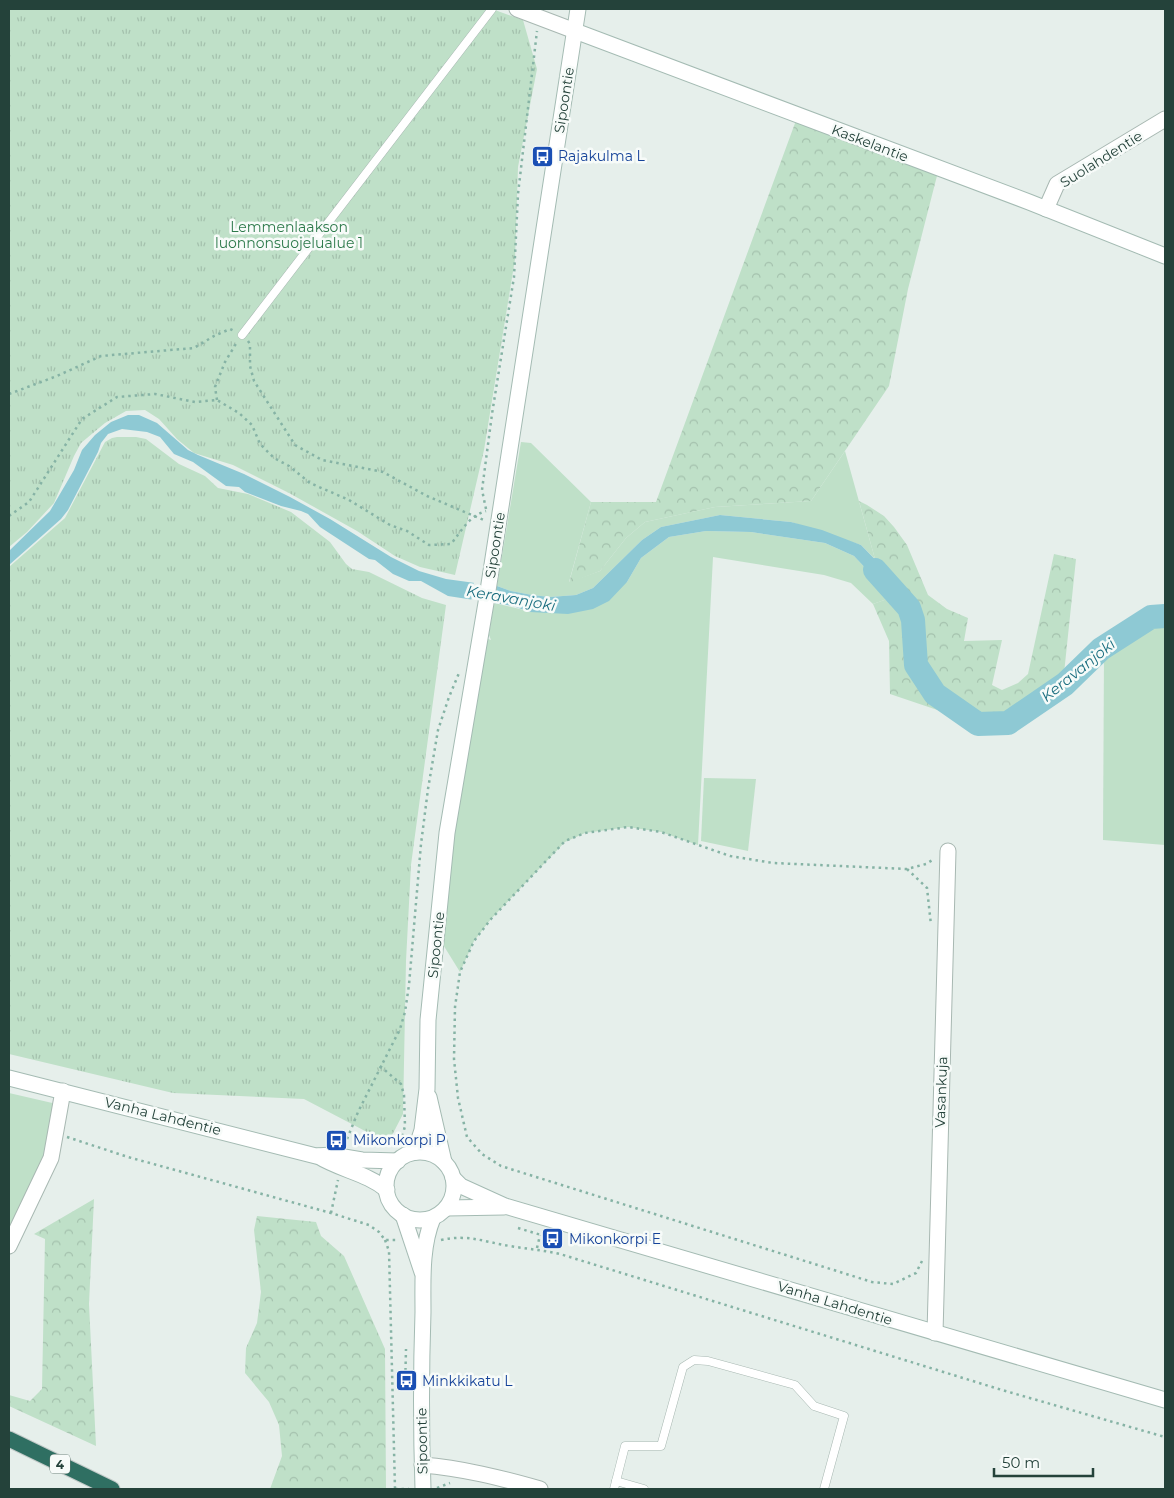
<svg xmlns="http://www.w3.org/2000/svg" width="1174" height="1498" font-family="Montserrat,sans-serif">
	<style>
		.grass { fill: #bfe0c8 }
		.forest { fill: url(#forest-crowns) }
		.park { fill: url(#park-tufts) }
		.water { fill: #8ec9d4 }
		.pier { fill: #e6efeb }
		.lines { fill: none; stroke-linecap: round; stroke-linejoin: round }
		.river { stroke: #8ec9d4; stroke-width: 24 }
		.lane-casing { stroke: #a8b8b2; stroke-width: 9 }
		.street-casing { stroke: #a8b8b2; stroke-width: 17 }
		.secondary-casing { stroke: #a4bbb3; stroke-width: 17 }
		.highway-casing { stroke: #c2cac8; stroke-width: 17 }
		.path { stroke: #86b3a5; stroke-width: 2.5; stroke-dasharray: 2.5 4; stroke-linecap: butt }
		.lane { stroke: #fff; stroke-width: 8 }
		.street { stroke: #fff; stroke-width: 15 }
		.secondary { stroke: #fff; stroke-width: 15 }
		.highway { stroke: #2f6f62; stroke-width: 15 }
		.labels { text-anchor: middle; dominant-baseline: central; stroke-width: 5; stroke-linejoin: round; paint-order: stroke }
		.shield { fill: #f7fbf9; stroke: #637a73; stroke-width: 1 }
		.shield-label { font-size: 12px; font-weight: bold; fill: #24423a }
		.street-label { font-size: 14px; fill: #24423a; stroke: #f7fbf9 }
		.transit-label { font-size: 14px; fill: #164399; stroke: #f7fbf9; text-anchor: start }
		.park-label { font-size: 14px; fill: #2d7a4b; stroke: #f7fbf9 }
		.water-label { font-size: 15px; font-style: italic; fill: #1c6f80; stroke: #f7fbf9 }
	</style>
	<defs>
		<pattern id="forest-crowns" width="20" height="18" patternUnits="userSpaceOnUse" patternTransform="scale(1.25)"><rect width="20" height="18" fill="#bfe0c8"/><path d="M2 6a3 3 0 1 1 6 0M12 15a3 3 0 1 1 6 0" fill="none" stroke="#a4c1ad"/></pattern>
		<pattern id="park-tufts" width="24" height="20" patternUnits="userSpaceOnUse" patternTransform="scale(1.25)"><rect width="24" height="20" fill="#bfe0c8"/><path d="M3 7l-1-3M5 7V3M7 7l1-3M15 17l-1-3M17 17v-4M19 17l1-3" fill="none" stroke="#a4c1ad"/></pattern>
	</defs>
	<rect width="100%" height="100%" fill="#e6efeb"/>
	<g class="grass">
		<polygon points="521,442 531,443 591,502 569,582 600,571 626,538 645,522 715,507 811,501 845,451 875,559 861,545 791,522 720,515 661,527 642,540 593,588 576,595 550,597 532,595 511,591 497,586"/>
		<path d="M706 531 751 532 825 543 854 556 871 574 880 588 893 597 873 604 851 583 824 575 713 557 698 845 661 832 628 827 585 833 565 842 491 919 474 941 460 972 442 943 454 839 447 833 480 636 491 640 489 635 494 603C510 606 526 612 543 612L627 582 641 558 669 537Z"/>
		<polygon points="1151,622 1165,626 1165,845 1103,840 1104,654"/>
		<polygon points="704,778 756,779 748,851 701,841"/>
		<polygon points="9,1093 61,1105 57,1133 9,1246"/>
	</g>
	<g class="forest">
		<polygon points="798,115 939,168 908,289 889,386 811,501 715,507 645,522 626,538 600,571 569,583 591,502 656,502"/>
		<polygon points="859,501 867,505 884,516 894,527 907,545 928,595 947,609 968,618 964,641 1002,640 992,685 1002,690 1018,683 1028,674 1054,554 1076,559 1063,683 1007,721 979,721 937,692 919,665 916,622 911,606 901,585 875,559"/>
		<polygon points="893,597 907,611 910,622 914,666 933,697 958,717 890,694 889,641 873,604"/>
		<polygon points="94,1199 89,1304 96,1446 9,1406 9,1395 30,1401 42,1389 45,1239 34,1234"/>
		<polygon points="257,1216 316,1222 321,1236 344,1256 385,1349 386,1489 270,1489 282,1456 279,1425 269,1402 245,1373 246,1348 257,1323 261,1292 254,1230"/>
	</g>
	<g class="park">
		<polygon points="9,9 492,9 523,20 537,69 518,167 515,259 484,450 455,575 420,567 395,556 357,531 289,493 233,465 194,453 177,439 159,419 145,410 126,411 105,423 81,443 74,456 54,503 27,532 9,547"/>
		<polygon points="117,437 136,437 146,439 179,464 205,476 218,488 248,494 291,512 330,542 346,564 352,569 369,572 422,598 446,605 411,865 406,961 403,1114 388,1143 304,1099 173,1093 9,1054 9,567 65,518 105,442 112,438"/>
	</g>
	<polygon class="water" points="128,415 139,415 157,423 188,450 198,455 244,474 290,497 330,519 391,557 419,571 446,579 497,586 511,591 532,595 550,597 576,595 593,588 642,540 661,527 720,515 791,522 822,530 861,545 901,586 893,597 880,588 871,574 854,556 825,543 751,532 706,531 669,537 641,558 627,582 609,601 593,609 568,614 530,612 513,606 448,596 421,581 409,581 393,574 375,560 369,559 320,527 308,514 301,511 281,506 245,492 239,487 226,486 193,462 174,454 160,437 147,432 122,429 108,434 101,443 98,452 68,510 61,519 9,565 9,551 50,511 74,470 82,450 95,435 111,422"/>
	<polygon class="pier" points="474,581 497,583 494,606 471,602"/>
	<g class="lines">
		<polyline class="river" points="875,570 909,608 913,620 916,665 935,694 978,724 1008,723 1065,684 1101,649 1151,617 1165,616"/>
		<defs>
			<g id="lane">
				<polyline points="242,335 492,9"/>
				<polyline points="616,1481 644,1489"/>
				<polyline points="614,1489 625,1446 661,1446 683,1367 694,1360 708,1361 795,1385 814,1406 844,1416 824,1489"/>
			</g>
			<g id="street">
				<polyline points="517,9 575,31"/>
				<polyline points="1046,209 1057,184 1165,119"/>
				<polyline points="9,1246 51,1158 63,1091"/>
				<polyline points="935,1333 948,851"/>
				<path d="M422 1465C462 1468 501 1478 540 1489"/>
			</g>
			<g id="secondary">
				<polyline points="575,31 1029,202 1165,256"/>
				<polyline points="9,1078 316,1156 332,1155 362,1160 398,1161"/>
				<polyline points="429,1097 444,1162"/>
				<polyline points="415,1152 422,1130 427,1089 428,1020 447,833 487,597 578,9"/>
				<circle cx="420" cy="1186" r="34"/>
				<path d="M318 1156C340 1170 367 1173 387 1190"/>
				<polyline points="453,1178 461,1186 505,1206 1165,1400"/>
				<polyline points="447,1208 504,1207"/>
				<polyline points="403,1215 422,1272"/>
				<path d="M423 1489C421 1430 421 1371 423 1312 423 1281 421 1247 433 1218"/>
			</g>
			<polyline id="highway" points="9,1439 112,1489"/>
		</defs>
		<use href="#lane" class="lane-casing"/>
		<use href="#street" class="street-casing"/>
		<use href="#secondary" class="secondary-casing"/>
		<use href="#highway" class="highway-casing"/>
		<g class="path">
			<polyline points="248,341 250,344 250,366 254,381 295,445 322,460 383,472 427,496 486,521"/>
			<polyline points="9,394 57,376 101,356 194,348 214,336 230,329 234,331"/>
			<polyline points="217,400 215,387 225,362 237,342"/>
			<polyline points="486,509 482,490 492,414 514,277 518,194 537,31"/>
			<path d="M9 516 29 502 82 419 117 397 155 394 195 402 217 400 239 413 252 425 260 444 274 458 289 466 310 483 349 500 390 525 407 531 429 545 451 544C462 530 469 516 486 511"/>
			<polyline points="907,869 927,888 931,925"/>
			<polyline points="380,1066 401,1084 404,1095 405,1126 402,1138 392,1147"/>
			<polyline points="67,1137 128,1157 331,1213 369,1225 379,1232 385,1240 398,1240"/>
			<polyline points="347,1139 358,1112 400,1029 405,1012 409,985 421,844 428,789 438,730 449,697 459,673"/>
			<polyline points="331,1213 338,1180"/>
			<polyline points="518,1228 561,1241"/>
			<polyline points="385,1240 389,1251 395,1489"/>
			<path d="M441 1240C469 1234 484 1242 510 1246 527 1249 543 1250 560 1254L1002 1390 1165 1437"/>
			<polyline points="537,1248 540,1235"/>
			<polyline points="922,1261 916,1273 893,1284 872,1282 501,1166 482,1154 467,1137 458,1098 454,1059 455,1007 460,972 474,941 491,919 565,841 585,833 628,827 661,832 730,856 773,863 907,869 926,864 934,859"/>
			<polyline points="405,1390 406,1349"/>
			<polyline points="437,1488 450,1483"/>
			<polyline points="395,1489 409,1489"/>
		</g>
		<use href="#lane" class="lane"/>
		<use href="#street" class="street"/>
		<use href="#secondary" class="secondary"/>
		<use href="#highway" class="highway"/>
	</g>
	<defs>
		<symbol id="bus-square" viewBox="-11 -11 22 22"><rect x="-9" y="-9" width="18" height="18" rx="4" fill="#1a4fb4" stroke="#f7fbf9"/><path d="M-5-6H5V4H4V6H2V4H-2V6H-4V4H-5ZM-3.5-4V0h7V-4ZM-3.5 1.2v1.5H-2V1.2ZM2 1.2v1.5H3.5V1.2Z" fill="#fff"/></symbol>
	</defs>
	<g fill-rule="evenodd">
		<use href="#bus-square" x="530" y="144" width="25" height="25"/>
		<use href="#bus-square" x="324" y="1128" width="25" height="25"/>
		<use href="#bus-square" x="540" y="1226" width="25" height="25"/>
		<use href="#bus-square" x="394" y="1368" width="25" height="25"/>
	</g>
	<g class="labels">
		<rect class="shield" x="50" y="1454.5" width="20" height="19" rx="4"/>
		<g class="shield-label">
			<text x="60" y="1464">4</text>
		</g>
		<g class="street-label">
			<text transform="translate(564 100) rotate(-81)">Sipoontie</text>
			<text transform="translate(870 143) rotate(21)">Kaskelantie</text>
			<text transform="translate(1101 159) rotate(-32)">Suolahdentie</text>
			<text transform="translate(495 545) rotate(-81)">Sipoontie</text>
			<text transform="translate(436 945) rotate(-84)">Sipoontie</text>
			<text transform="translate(941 1092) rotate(-88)">Vasankuja</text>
			<text transform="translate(163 1116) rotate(14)">Vanha Lahdentie</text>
			<text transform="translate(835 1303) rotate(17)">Vanha Lahdentie</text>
			<text transform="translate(422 1441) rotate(-91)">Sipoontie</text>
		</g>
		<g class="transit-label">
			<text x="558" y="156">Rajakulma L</text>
			<text x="353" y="1140">Mikonkorpi P</text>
			<text x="569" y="1239">Mikonkorpi E</text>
			<text x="422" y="1381">Minkkikatu L</text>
		</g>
		<g class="park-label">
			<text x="289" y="227">Lemmenlaakson<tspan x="289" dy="16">luonnonsuojelualue 1</tspan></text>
		</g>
		<g class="water-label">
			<text transform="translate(511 598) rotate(10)">Keravanjoki</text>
			<text transform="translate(1078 670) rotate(-39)">Keravanjoki</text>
		</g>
	</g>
	<rect width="1174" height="1498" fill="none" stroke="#24423a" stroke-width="20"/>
	<path d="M994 1468v8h99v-8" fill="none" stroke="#24423a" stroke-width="2.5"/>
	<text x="1002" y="1468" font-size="15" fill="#24423a" stroke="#f7fbf9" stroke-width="4" paint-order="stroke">50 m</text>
</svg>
